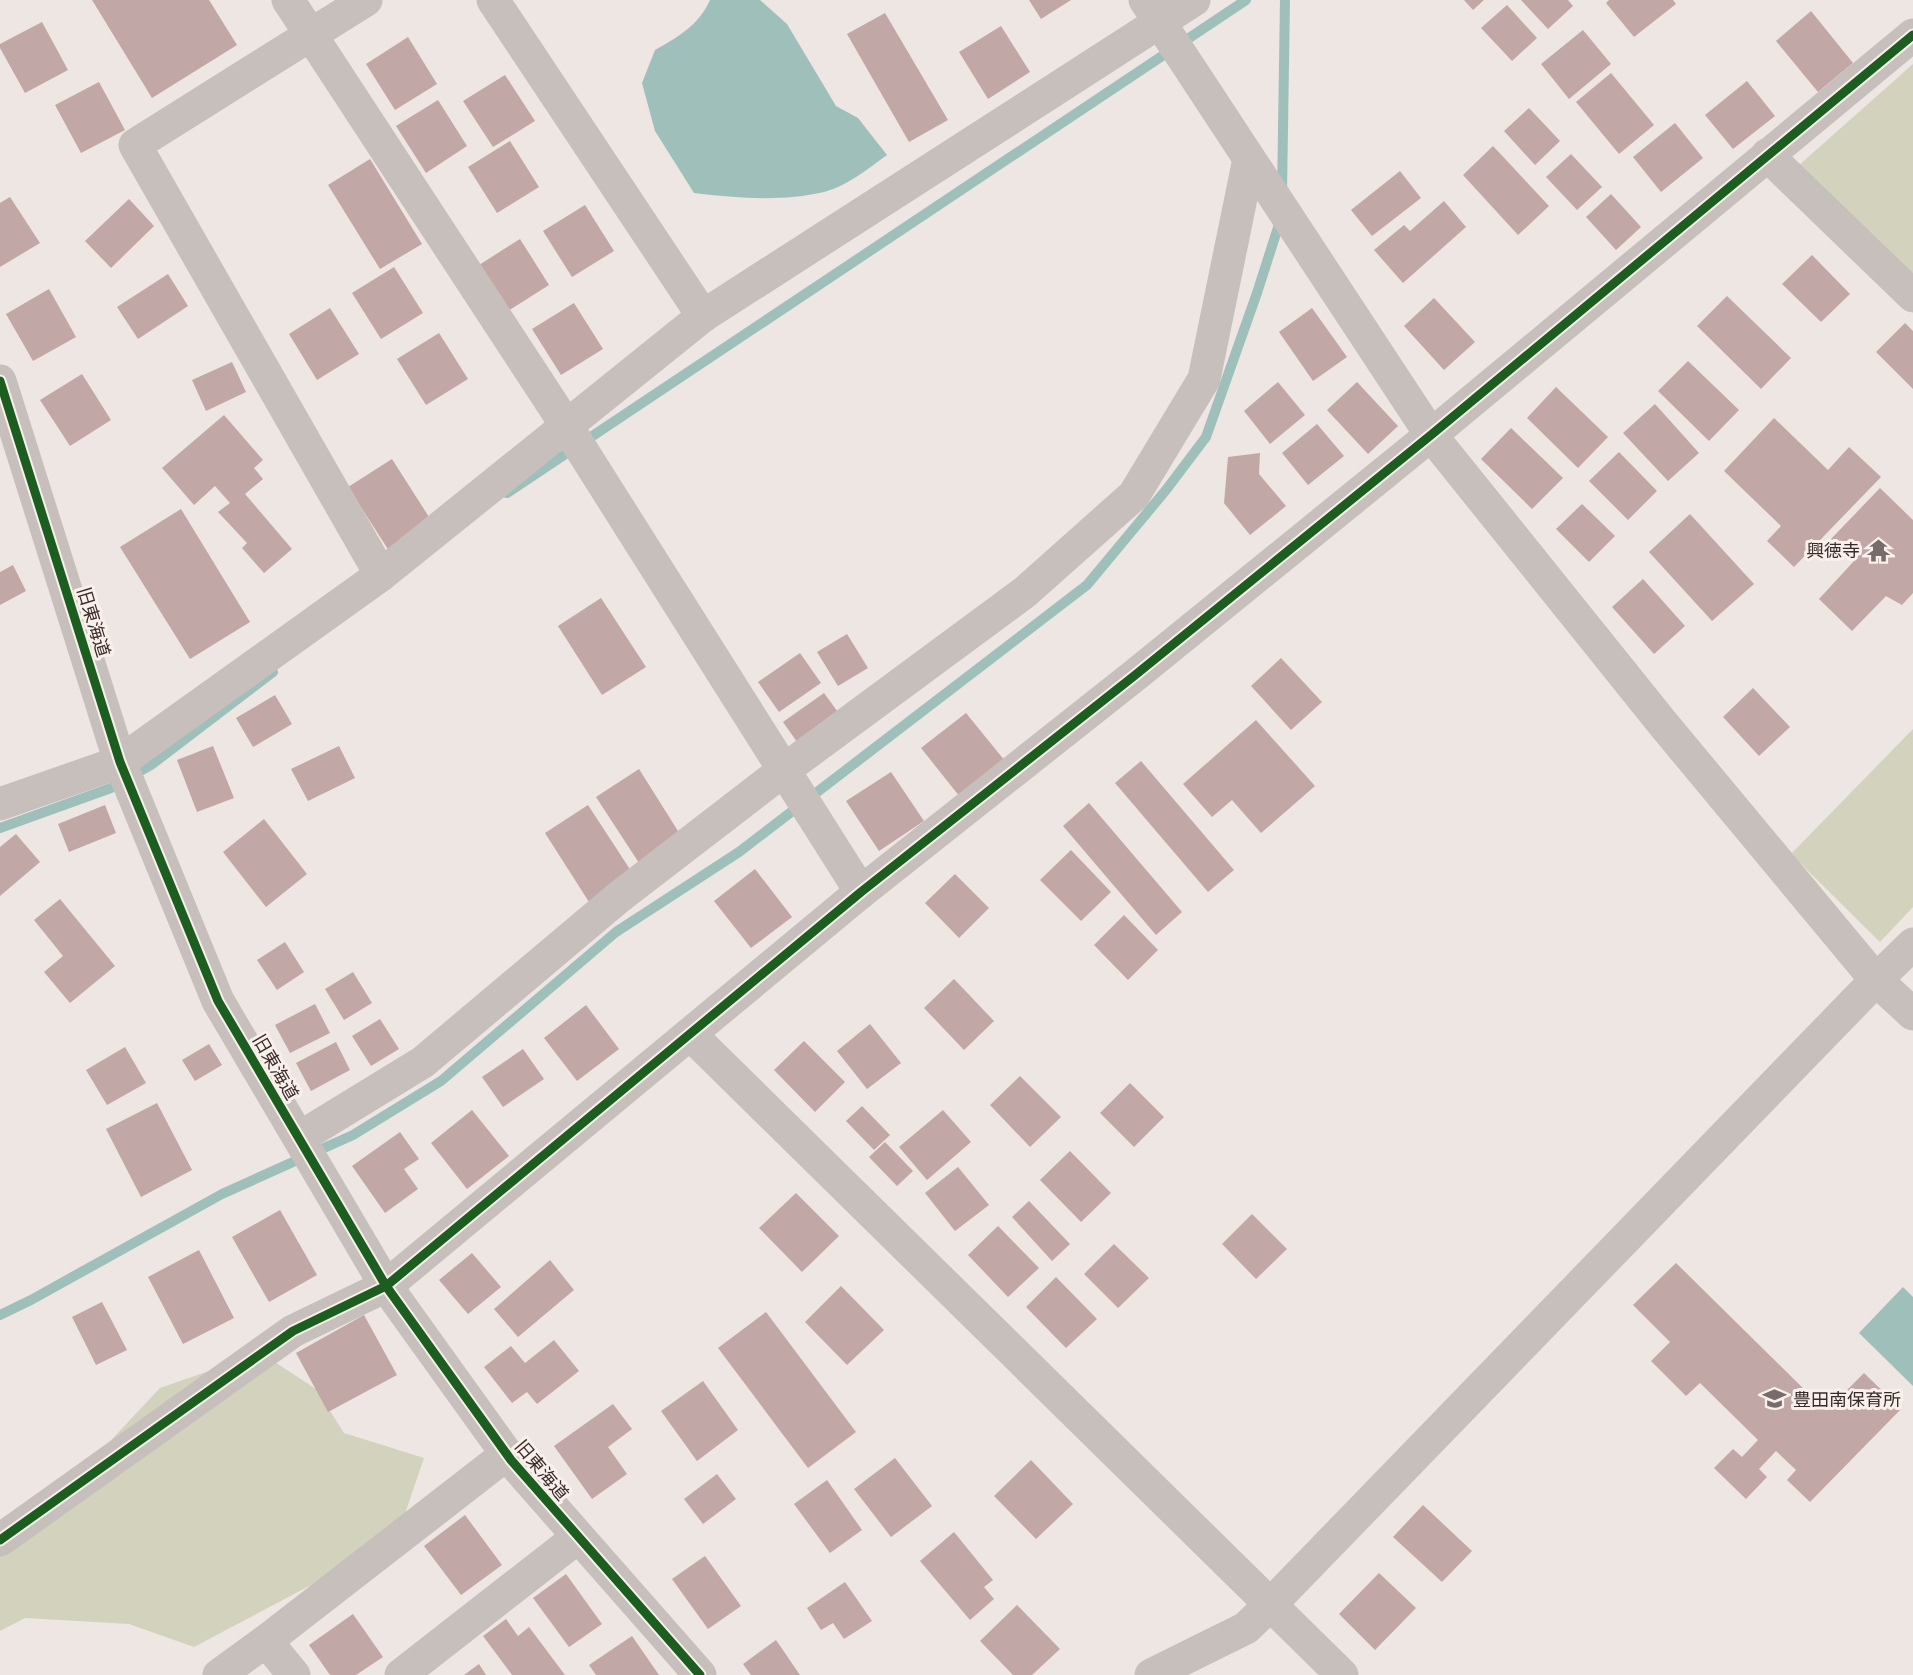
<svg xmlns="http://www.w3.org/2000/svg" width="1913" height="1675" font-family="'PT Sans Narrow','Noto Sans JP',sans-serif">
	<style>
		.green { fill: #d2d2bd }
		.water { fill: #9fc0ba }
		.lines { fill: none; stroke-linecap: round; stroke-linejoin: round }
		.stream { stroke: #9fc0ba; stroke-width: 10 }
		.building { fill: #c1a7a5 }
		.minor { stroke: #c7bfbc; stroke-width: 33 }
		.cycleway-casing { stroke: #faf0eb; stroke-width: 13 }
		.cycleway { stroke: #1b5e20; stroke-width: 9 }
		.labels { text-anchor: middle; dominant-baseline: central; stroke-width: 6; stroke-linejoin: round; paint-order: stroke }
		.poi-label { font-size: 18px; fill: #382b29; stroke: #faf0eb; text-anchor: end }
		.street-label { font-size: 18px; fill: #382b29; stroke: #faf0eb }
	</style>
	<rect width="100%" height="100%" fill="#eee6e3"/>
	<g class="green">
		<polygon points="1913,64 1913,296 1788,175"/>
		<polygon points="1913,729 1913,907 1880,942 1791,854"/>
		<polygon points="261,1353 316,1389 344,1433 424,1458 396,1540 194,1647 129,1624 25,1618 0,1631 0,1544 51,1504 160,1388"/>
	</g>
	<g class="water">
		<path d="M710 0H760L787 24 836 106 858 118 887 155C868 169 847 186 824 192 782 202 736 198 694 193L655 131 642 83 655 50C678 37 699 25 710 0Z"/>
		<polygon points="1903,1287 1913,1297 1913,1386 1859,1333"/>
	</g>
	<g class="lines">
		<g class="stream">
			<polyline points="1282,193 1285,0"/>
			<polyline points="507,493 1246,0"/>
			<polyline points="0,828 111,788 151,765 273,672"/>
			<polyline points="0,1315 31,1300 222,1194 353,1135 441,1081 616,932 739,852 1087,585 1166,490 1206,437 1257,293 1281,218"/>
		</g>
	</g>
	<g class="building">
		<polygon points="92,0 209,0 237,45 152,98"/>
		<polygon points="1029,0 1071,0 1041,19"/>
		<polygon points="1464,0 1484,0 1473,10"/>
		<polygon points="1521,0 1568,0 1573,6 1548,29"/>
		<polygon points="1609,0 1673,0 1676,4 1634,37 1606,3"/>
		<polygon points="1507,5 1537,38 1512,61 1481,28"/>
		<polygon points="1811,11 1853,63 1818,92 1776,41"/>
		<polygon points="885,13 948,120 909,142 847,34"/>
		<polygon points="42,22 68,70 25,93 0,48 0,44"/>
		<polygon points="1001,26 1030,72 988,99 959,52"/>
		<polygon points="1583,30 1611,64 1569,99 1541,64"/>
		<polygon points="408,37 437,84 395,110 366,64"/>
		<polygon points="1611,73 1654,125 1619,154 1576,102"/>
		<polygon points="505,75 535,121 493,147 463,101"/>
		<polygon points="1747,81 1775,116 1733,149 1705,115"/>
		<polygon points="99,82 125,130 81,153 55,105"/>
		<polygon points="438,100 467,146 426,173 396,126"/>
		<polygon points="1529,108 1560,141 1535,165 1504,131"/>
		<polygon points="1675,123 1703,158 1661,192 1633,157"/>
		<polygon points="510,141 539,187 497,213 468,167"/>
		<polygon points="1493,146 1549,206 1518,235 1463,175"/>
		<polygon points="1571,154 1602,187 1577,210 1546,177"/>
		<polygon points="370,159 422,244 380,269 328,185"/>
		<polygon points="1400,171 1421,198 1372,236 1351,210"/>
		<polygon points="1611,194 1641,227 1616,250 1586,217"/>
		<polygon points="10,197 40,243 0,267 0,203"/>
		<polygon points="129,199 154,226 111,268 85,241"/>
		<polygon points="1444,201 1466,227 1403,283 1374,250 1404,225 1410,231"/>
		<polygon points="585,205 614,251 572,277 543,231"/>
		<polygon points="520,239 549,285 508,311 479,265"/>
		<polygon points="1812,255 1850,294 1821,322 1782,284"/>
		<polygon points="394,267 423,313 381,339 352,293"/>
		<polygon points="168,274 188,306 138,339 117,307"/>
		<polygon points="49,289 76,337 33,361 6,314"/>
		<polygon points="1727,296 1791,358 1761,389 1697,326"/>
		<polygon points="1434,298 1475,342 1444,370 1404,326"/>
		<polygon points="574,303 603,349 561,375 532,329"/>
		<polygon points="330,308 359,354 317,380 289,334"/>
		<polygon points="1312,308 1347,357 1313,381 1279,332"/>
		<polygon points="1905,323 1913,331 1913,389 1876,352"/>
		<polygon points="439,333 468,379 426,405 397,359"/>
		<polygon points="1688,361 1739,410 1709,441 1658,391"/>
		<polygon points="232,362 246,392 206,411 192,380"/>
		<polygon points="82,374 111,420 70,446 40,400"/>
		<polygon points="1278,382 1305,415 1270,444 1244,411"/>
		<polygon points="1357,382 1398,426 1368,454 1327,410"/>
		<polygon points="1556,387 1608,437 1578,468 1527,418"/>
		<polygon points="1655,404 1699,453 1668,481 1623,433"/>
		<polygon points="224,415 263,460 254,468 263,479 245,494 292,549 264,573 242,548 247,543 218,512 230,503 215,486 194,505 162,468"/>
		<polygon points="1774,418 1828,470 1849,447 1881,477 1794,567 1767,541 1781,526 1724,471"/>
		<polygon points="1317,424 1344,456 1308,485 1282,453"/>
		<polygon points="1511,428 1563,478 1532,509 1481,459"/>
		<polygon points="1619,452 1657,491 1628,520 1589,481"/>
		<polygon points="1260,453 1259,474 1286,506 1250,535 1224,503 1228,457"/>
		<polygon points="392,459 436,528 393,557 348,487"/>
		<polygon points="1880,488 1913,520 1913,593 1902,605 1886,596 1852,631 1819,599 1854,561 1831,539"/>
		<polygon points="1582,504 1615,536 1589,562 1556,529"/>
		<polygon points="181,509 250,622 190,659 120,547"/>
		<polygon points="1690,514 1754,584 1712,621 1649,552"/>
		<polygon points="13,565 26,591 0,605 0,572"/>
		<polygon points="1643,579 1685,626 1654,654 1612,607"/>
		<polygon points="601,598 646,667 602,695 558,626"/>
		<polygon points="847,634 868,668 838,686 817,652"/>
		<polygon points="800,653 821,683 779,712 758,682"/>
		<polygon points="1281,658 1322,702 1291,730 1251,686"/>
		<polygon points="1753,688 1790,727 1759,756 1723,717"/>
		<polygon points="824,693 843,719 802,749 783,722"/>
		<polygon points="275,695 292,724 253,747 236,718"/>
		<polygon points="966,713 1005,761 960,797 921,748"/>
		<polygon points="1256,720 1315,786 1261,833 1232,800 1212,817 1183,784"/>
		<polygon points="213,746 234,798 197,812 177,760"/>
		<polygon points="339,746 355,778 308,801 291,769"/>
		<polygon points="1141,761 1234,870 1208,892 1115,783"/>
		<polygon points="639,769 683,839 641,866 596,797"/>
		<polygon points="891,772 924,821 879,851 846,801"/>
		<polygon points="1089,803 1182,912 1156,935 1063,826"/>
		<polygon points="105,805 116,833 69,852 58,824"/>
		<polygon points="588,805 633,874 589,902 545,833"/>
		<polygon points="264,819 307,874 266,907 223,852"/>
		<polygon points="16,834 40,862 0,896 0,847"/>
		<polygon points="1071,850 1111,892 1081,921 1040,880"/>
		<polygon points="755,869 792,917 751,948 714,901"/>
		<polygon points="955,874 989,908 959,938 925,903"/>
		<polygon points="60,899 115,966 70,1003 44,972 63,956 34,920"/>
		<polygon points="1124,915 1158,950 1128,980 1094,945"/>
		<polygon points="285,942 304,972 277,990 257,960"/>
		<polygon points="353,972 372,1003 344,1020 325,989"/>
		<polygon points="954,979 994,1021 964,1050 924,1008"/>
		<polygon points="315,1004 330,1033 290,1053 275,1025"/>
		<polygon points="586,1005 619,1049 577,1081 544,1038"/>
		<polygon points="380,1019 399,1049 371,1066 352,1036"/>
		<polygon points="870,1024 901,1063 867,1089 837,1051"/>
		<polygon points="804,1041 845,1082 815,1112 774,1070"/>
		<polygon points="336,1042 350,1070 311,1091 296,1063"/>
		<polygon points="209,1044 222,1065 195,1081 182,1060"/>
		<polygon points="125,1047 146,1083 107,1105 86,1070"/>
		<polygon points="523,1049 544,1079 503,1107 482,1077"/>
		<polygon points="1020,1076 1061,1117 1030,1147 990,1105"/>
		<polygon points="1130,1083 1164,1117 1134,1147 1100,1113"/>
		<polygon points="157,1103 192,1170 141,1197 106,1129"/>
		<polygon points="862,1106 890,1135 874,1150 846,1121"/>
		<polygon points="472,1110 509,1156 467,1189 431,1143"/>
		<polygon points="943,1110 971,1142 927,1180 899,1147"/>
		<polygon points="400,1132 419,1159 404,1169 418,1189 385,1213 352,1166"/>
		<polygon points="885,1142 913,1171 897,1186 869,1157"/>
		<polygon points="1070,1151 1111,1193 1081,1222 1040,1180"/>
		<polygon points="958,1167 989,1205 955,1231 925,1193"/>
		<polygon points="796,1193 839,1236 802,1272 759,1228"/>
		<polygon points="1029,1201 1070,1244 1052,1261 1012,1217"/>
		<polygon points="280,1210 317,1275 269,1302 232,1237"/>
		<polygon points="1252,1214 1287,1249 1256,1279 1222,1244"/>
		<polygon points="998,1226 1039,1268 1008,1297 968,1255"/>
		<polygon points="1114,1244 1149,1278 1118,1308 1084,1274"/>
		<polygon points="199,1250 234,1318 183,1344 148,1277"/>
		<polygon points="472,1253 501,1287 468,1314 439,1280"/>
		<polygon points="550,1260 574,1290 518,1337 494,1309"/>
		<polygon points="1676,1263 1810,1395 1840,1397 1864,1373 1901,1409 1810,1502 1787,1480 1796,1470 1776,1451 1759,1469 1767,1477 1746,1499 1714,1468 1733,1449 1742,1457 1758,1440 1700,1383 1686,1396 1651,1361 1670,1342 1633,1305"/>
		<polygon points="1056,1277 1097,1319 1066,1348 1026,1307"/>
		<polygon points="841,1286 884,1330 847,1365 805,1322"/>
		<polygon points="102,1302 127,1350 96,1365 72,1317"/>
		<polygon points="766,1312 856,1432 808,1468 718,1348"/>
		<polygon points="364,1315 397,1375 328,1412 296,1353"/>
		<polygon points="554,1340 579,1371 537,1404 527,1392 512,1403 484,1367 511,1346 525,1363"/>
		<polygon points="703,1381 738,1430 697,1461 661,1411"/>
		<polygon points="613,1404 632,1429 608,1447 627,1474 592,1499 554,1446"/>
		<polygon points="895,1458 932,1506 891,1537 854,1489"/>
		<polygon points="1031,1460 1073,1504 1036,1539 994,1496"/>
		<polygon points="717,1474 736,1499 703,1524 684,1499"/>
		<polygon points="827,1480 862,1530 830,1553 794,1504"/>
		<polygon points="1423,1505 1472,1551 1442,1582 1393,1537"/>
		<polygon points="465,1515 502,1565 461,1595 424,1546"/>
		<polygon points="954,1532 993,1580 984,1587 994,1599 970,1620 920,1561"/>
		<polygon points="705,1556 741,1606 708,1629 672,1579"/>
		<polygon points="1379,1573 1416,1608 1375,1650 1339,1614"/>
		<polygon points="566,1574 602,1624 569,1647 533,1598"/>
		<polygon points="845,1582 872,1621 844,1639 833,1623 821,1630 807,1608"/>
		<polygon points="1017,1605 1060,1649 1032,1675 1013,1675 980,1641"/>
		<polygon points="353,1614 383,1657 356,1675 330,1675 309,1645"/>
		<polygon points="506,1619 518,1636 529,1627 565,1675 512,1675 483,1636"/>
		<polygon points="632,1636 659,1675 596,1675 589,1665"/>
		<polygon points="776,1640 800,1675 751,1675 743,1664"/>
		<polygon points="479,1664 486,1675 464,1675"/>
	</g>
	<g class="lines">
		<g class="minor">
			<polyline points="288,0 566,425 861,892"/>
			<polyline points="366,0 135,145 381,575"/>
			<polyline points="493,0 703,316"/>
			<polyline points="1145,0 1431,435 1664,725 1876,980 1913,1014"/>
			<polyline points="1767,155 1913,296"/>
			<polyline points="0,381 120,762 218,1001 386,1286 511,1460 700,1675"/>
			<polyline points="0,804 120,762 381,575 703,316 1194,0"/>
			<polyline points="690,1034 1342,1675"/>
			<polyline points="299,1138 423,1062 619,897 784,770 1025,592 1134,495 1204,379 1249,159"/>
			<polyline points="0,1540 293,1331 386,1286 861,892 1134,676 1431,435 1913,35"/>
			<polyline points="266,1641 294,1675"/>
			<polyline points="219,1675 266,1641 507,1454"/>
			<polyline points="401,1675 578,1537"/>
			<polyline points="1151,1675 1246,1628 1270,1605 1876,980 1913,944"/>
		</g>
		<defs>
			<g id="cycleway">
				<polyline points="0,381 120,762 218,1001 386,1286 511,1460 700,1675"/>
				<polyline points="0,1540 293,1331 386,1286 861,892 1134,676 1431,435 1913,35"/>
			</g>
		</defs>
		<use href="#cycleway" class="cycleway-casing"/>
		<use href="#cycleway" class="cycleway"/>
	</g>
	<defs>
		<symbol id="temple-bare" viewBox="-9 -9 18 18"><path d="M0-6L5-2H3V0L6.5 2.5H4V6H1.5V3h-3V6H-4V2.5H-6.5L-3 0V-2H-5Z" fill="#786c6a" stroke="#faf0eb" stroke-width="2.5" paint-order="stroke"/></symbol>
		<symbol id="school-bare" viewBox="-9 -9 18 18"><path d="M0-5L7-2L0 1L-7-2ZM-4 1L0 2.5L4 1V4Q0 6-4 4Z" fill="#786c6a" stroke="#faf0eb" stroke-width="2.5" paint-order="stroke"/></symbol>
	</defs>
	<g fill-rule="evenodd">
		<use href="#temple-bare" x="1862" y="534" width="33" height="33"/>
		<use href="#school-bare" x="1758" y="1382" width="33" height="33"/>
	</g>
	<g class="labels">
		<g class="poi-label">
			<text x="1860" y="550">興徳寺</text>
			<text x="1793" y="1399" text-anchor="start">豊田南保育所</text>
		</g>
		<g class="street-label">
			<text transform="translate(94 622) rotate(73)">旧東海道</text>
			<text transform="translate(276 1067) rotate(60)">旧東海道</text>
			<text transform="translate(542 1470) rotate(50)">旧東海道</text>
		</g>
	</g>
</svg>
